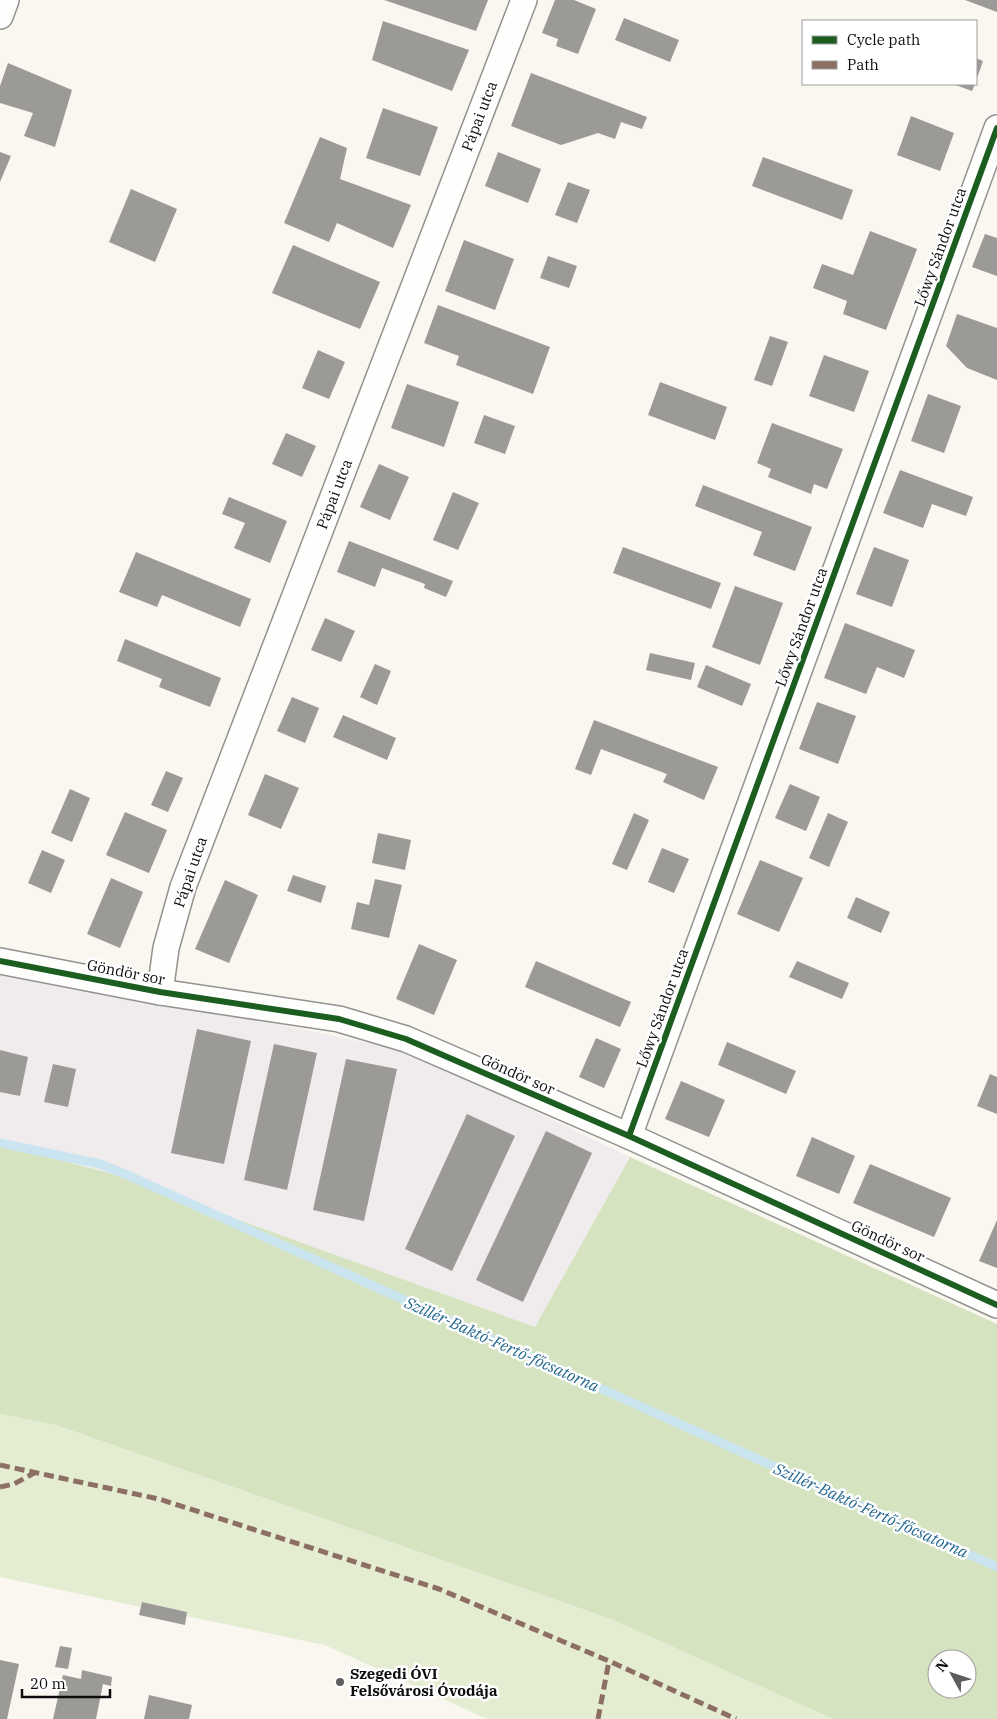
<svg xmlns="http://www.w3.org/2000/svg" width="997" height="1719" font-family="'IBM Plex Serif',serif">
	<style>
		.industrial { fill: #f0ebed }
		.green { fill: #e4ecd2 }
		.forest { fill: #d5e3c1; fill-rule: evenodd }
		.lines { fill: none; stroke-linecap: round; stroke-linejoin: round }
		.stream { stroke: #cae5ef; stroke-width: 9 }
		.building { fill: #9c9a96 }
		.minor-casing { stroke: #93928f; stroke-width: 28 }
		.minor { stroke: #fefefd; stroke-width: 25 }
		.quiet { stroke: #8d6e63; stroke-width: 5; stroke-dasharray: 10 5; stroke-linecap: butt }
		.cycleway-casing { stroke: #fff; stroke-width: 9 }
		.cycleway { stroke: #1b5e20; stroke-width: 6 }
		.poi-dot { fill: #5f5e5c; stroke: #fff; stroke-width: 2 }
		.labels { text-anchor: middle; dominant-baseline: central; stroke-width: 5; stroke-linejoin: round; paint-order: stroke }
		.street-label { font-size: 15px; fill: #0c0c0c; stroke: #fff }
		.poi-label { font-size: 15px; font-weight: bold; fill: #0c0c0c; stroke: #fff; text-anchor: start }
		.water-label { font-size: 16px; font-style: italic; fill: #23678f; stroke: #fff }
	</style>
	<rect width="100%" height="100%" fill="#f9f7f0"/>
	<polygon class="industrial" points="0,968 408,1051 630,1157 535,1327 106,1172 0,1145"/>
	<polygon class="green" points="0,1414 56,1425 611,1619 833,1719 487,1719 325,1645 186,1616 187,1612 142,1602 141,1607 0,1577"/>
	<path class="forest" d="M0 1145 106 1172 535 1327 630 1157 997 1324V1719H833L611 1619 56 1425 0 1414ZM937 1659H967V1689H937Z"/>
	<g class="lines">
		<polyline class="stream" points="0,1143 100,1164 125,1174 997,1567"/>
	</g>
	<g class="building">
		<polygon points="384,0 488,0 476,31"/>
		<polygon points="555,0 574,0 596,9 578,54 556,46 558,39 542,33"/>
		<polygon points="965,0 997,0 997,12"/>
		<polygon points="624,18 679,40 670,62 615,40"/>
		<polygon points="383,21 469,50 452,91 372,60"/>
		<polygon points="976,58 983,61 976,81"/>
		<polygon points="8,63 72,90 55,147 24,136 33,113 0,103 0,86"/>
		<polygon points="531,73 647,117 642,129 621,122 615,139 598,133 561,145 511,126"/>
		<polygon points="953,84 975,84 972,91"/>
		<polygon points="383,108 438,127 420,176 366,158"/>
		<polygon points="911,116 954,133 940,171 897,155"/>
		<polygon points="320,137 347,148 340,179 411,205 393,248 337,223 329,242 284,223"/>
		<polygon points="0,152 11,156 0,182"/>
		<polygon points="498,152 541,169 528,203 485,186"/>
		<polygon points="763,157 853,190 842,220 752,186"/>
		<polygon points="568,182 590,190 577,223 555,215"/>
		<polygon points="131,189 177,209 155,262 109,242"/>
		<polygon points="870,231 917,249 886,330 843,314 847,301 813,288 822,264 853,275"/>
		<polygon points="985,234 997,238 997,276 972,267"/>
		<polygon points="464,240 514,259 495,310 445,291"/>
		<polygon points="293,245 380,282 360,329 272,293"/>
		<polygon points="548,256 577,266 569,288 540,278"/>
		<polygon points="438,305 550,347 533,394 456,365 459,356 424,343"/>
		<polygon points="957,314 997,328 997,380 967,368 946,346"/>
		<polygon points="770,336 788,342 772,386 754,380"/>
		<polygon points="318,350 345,362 329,399 302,388"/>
		<polygon points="824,355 869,371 854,412 809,396"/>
		<polygon points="660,382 727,407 715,440 648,415"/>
		<polygon points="407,384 459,402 444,447 391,428"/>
		<polygon points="928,394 961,406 944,453 911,441"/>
		<polygon points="484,415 515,426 505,454 474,443"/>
		<polygon points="772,423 843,449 827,489 814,484 811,494 768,477 771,469 757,463"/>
		<polygon points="286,433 316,446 302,477 272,464"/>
		<polygon points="379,464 409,477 390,520 360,507"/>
		<polygon points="900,470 973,497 966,516 932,504 923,528 883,513"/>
		<polygon points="703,485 812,527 795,571 753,555 762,532 695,506"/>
		<polygon points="453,492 479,503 458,550 433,540"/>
		<polygon points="229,497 287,521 270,563 234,548 245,523 222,514"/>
		<polygon points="349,541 453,581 446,597 424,588 425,584 382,568 375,587 337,572"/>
		<polygon points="623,547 721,583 711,609 613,573"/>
		<polygon points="874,547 909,560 892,607 856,594"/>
		<polygon points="136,552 251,599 240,627 162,595 157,607 119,592"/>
		<polygon points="735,586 783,603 760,665 712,647"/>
		<polygon points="325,618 355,631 341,662 311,650"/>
		<polygon points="845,623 915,650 904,678 877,667 866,694 824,678"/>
		<polygon points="125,639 221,678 210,707 159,687 162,679 117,661"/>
		<polygon points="650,653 695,663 691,680 646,670"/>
		<polygon points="375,664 391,671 377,705 360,697"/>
		<polygon points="706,665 751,684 742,706 697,687"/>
		<polygon points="292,697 319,708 305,743 277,731"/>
		<polygon points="817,702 856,716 838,764 799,749"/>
		<polygon points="343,715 396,738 387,760 333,737"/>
		<polygon points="594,720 718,767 704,800 663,782 667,774 601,749 591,775 575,769"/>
		<polygon points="166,771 183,778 168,812 151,805"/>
		<polygon points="265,774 299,788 281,829 248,815"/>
		<polygon points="790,784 820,797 806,831 775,818"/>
		<polygon points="70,789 90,798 72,842 51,833"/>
		<polygon points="125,812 167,830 149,873 106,855"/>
		<polygon points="634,813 649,820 627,870 612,864"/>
		<polygon points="828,813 848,822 829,867 809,858"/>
		<polygon points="378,833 411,840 405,870 372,863"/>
		<polygon points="662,848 689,859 674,893 648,882"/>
		<polygon points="42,850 65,860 51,893 28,883"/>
		<polygon points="760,860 803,878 779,932 737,914"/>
		<polygon points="293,875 326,886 321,903 287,891"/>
		<polygon points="111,878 143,892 120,948 87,934"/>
		<polygon points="375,879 402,885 389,938 351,929 357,902 369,905"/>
		<polygon points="225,880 258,895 229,963 195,949"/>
		<polygon points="856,897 890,912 881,933 847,918"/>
		<polygon points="419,944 457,960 434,1015 396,999"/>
		<polygon points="536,961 631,1002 620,1027 525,987"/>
		<polygon points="797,961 849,983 842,999 789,977"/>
		<polygon points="197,1029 251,1041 224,1164 171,1153"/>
		<polygon points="596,1038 621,1049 604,1088 579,1077"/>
		<polygon points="727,1042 796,1071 786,1094 718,1065"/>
		<polygon points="274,1044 317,1053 287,1190 244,1180"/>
		<polygon points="0,1050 28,1057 20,1096 0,1092"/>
		<polygon points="346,1059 397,1069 364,1221 313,1210"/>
		<polygon points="53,1064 76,1069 68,1107 44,1102"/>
		<polygon points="990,1074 997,1077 997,1114 977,1106"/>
		<polygon points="681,1081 725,1100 709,1137 665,1119"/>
		<polygon points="467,1114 515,1136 452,1271 405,1249"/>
		<polygon points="546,1131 592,1153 523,1302 476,1280"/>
		<polygon points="812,1137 855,1156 839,1194 796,1176"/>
		<polygon points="870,1164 951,1198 934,1237 853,1203"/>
		<polygon points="997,1220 997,1268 979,1261"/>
		<polygon points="142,1602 187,1612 185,1625 139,1615"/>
		<polygon points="60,1646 72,1648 68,1669 55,1667"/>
		<polygon points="0,1660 19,1664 7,1719 0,1719"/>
		<polygon points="82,1670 112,1677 111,1686 103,1684 96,1719 53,1719 63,1675 81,1679"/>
		<polygon points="149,1695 192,1705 189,1719 144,1719"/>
	</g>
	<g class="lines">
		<defs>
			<g id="minor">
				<polyline points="0,16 6,0"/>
				<polyline points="0,961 160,992 339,1019 406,1039 629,1136 997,1305"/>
				<polyline points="160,992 166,948 183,887 524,0"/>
				<polyline points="629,1136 997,128"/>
			</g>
		</defs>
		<use href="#minor" class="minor-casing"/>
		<use href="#minor" class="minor"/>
		<g class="quiet">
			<polyline points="0,1465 159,1499 439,1589 609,1661 736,1719"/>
			<polyline points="0,1487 14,1484 36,1472"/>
			<polyline points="598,1719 609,1661"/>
		</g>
		<defs>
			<g id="cycleway">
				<polyline points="0,961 160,992 339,1019 406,1039 629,1136 997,1305"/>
				<polyline points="629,1136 997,128"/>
			</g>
		</defs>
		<use href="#cycleway" class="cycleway-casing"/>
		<use href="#cycleway" class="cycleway"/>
	</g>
	<circle class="poi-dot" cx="340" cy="1682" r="5"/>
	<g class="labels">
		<g class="street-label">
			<text transform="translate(479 116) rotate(-69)">Pápai utca</text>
			<text transform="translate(940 247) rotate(-70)">Lőwy Sándor utca</text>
			<text transform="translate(334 494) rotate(-69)">Pápai utca</text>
			<text transform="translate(801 627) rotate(-70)">Lőwy Sándor utca</text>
			<text transform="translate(190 872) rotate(-71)">Pápai utca</text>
			<text transform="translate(126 972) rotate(11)">Göndör sor</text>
			<text transform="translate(662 1008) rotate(-70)">Lőwy Sándor utca</text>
			<text transform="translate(518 1074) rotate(24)">Göndör sor</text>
			<text transform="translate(888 1241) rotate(25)">Göndör sor</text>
		</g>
		<g class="poi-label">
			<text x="350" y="1673">Szegedi ÓVI<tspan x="350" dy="17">Felsővárosi Óvodája</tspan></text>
		</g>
		<g class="water-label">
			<text transform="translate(502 1344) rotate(24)">Szillér-Baktó-Fertő-főcsatorna</text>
			<text transform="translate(871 1510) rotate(24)">Szillér-Baktó-Fertő-főcsatorna</text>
		</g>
	</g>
	<rect x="802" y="20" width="175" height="65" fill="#ffffff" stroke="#9e9e9e"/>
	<rect x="812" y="36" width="25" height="8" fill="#1b5e20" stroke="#9e9e9e"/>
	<text x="847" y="45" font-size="15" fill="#0c0c0c">Cycle path</text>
	<rect x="812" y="61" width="25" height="8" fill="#8d6e63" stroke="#9e9e9e"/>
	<text x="847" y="70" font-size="15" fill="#0c0c0c">Path</text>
	<g transform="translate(952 1674) rotate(310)"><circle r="24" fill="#ffffff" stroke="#9e9e9e"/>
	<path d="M0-4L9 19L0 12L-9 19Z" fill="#5f5e5c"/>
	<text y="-8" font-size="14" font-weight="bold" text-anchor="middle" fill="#0c0c0c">N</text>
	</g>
	<path d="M22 1689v8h88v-8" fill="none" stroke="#0c0c0c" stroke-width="2.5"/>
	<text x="30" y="1689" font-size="15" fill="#0c0c0c" stroke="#ffffff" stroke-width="4" paint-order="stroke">20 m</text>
</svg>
